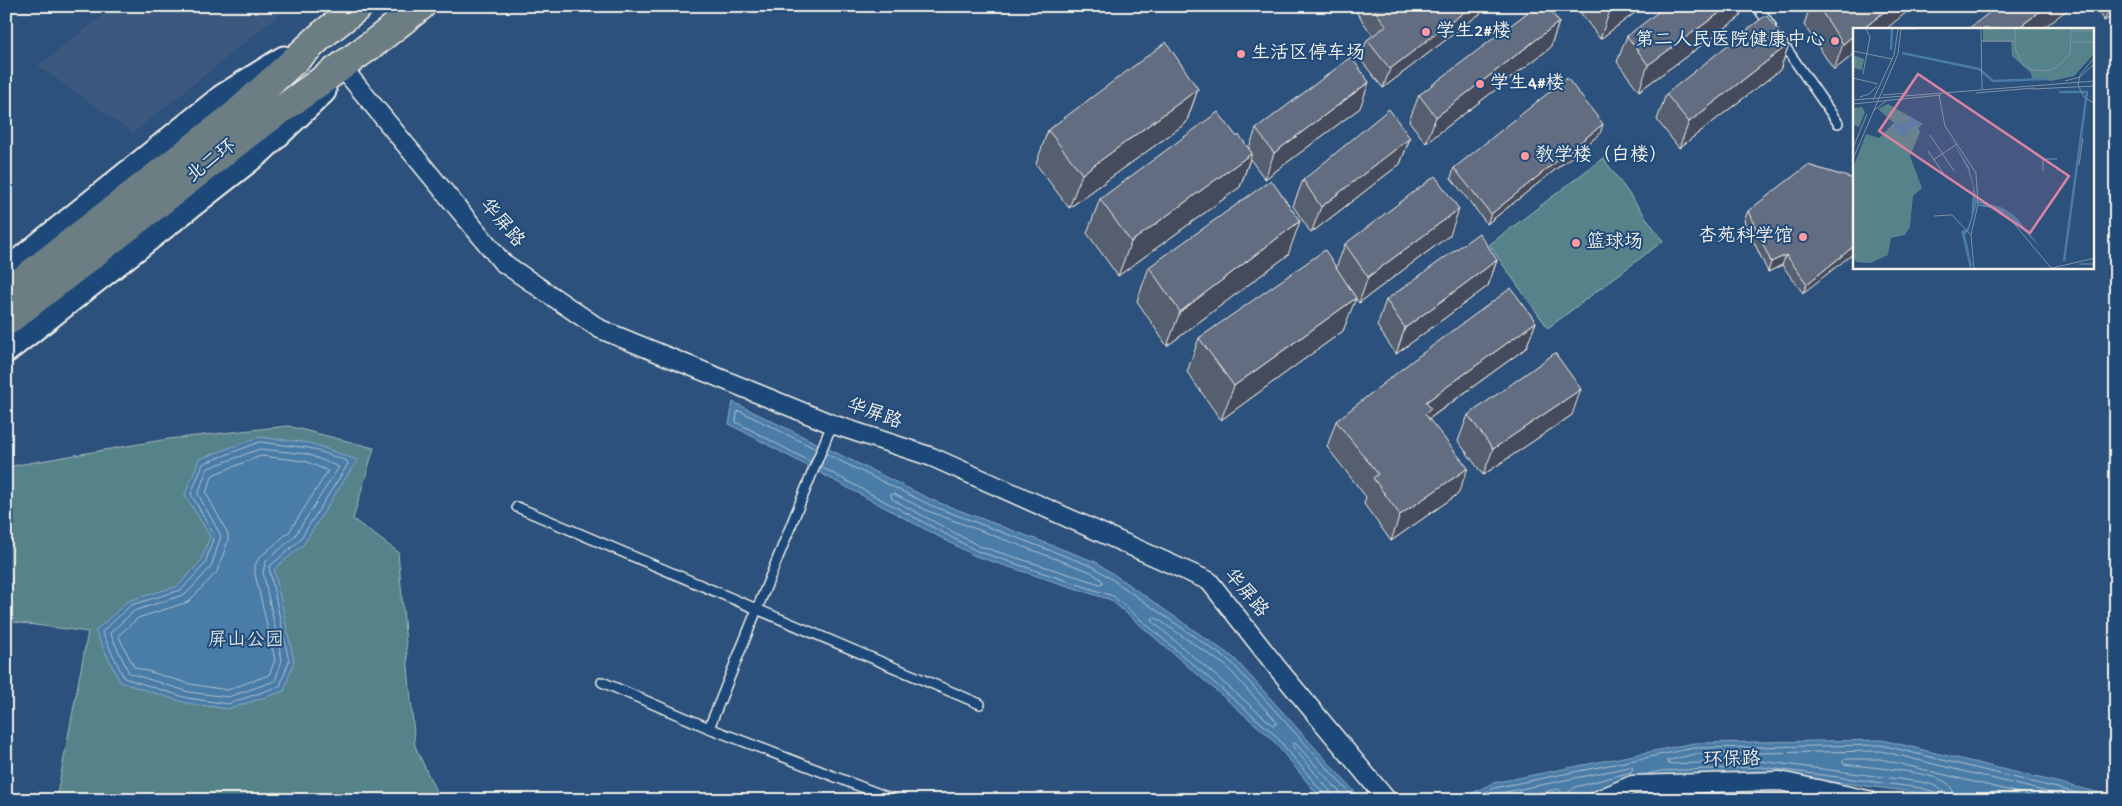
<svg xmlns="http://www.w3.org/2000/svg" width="2122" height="806" font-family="'Gochi Hand','LXGW WenKai TC',sans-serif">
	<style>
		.built { fill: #3c597e }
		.green { fill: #56828a; stroke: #a5bab9 }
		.water { fill: #4a7ba7; stroke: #8eaac1 }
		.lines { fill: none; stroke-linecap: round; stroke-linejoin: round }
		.shore { stroke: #b0c2ce; stroke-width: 1 }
		.lane-casing { stroke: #f4f1e8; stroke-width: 12 }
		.street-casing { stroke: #f4f1e8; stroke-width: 21 }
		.secondary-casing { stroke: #f4f1e8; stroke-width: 29 }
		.highway-casing { stroke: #f4f1e8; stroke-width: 31 }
		.lane { stroke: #1f4a7a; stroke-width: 9 }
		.street { stroke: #1f4a7a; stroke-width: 18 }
		.secondary { stroke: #1f4a7a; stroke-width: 25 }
		.highway { stroke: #6c7e84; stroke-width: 28 }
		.wall { fill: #545e70; stroke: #f4f1e8 }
		.shaded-wall { fill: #454c5b; stroke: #f4f1e8 }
		.building { fill: #626d82; stroke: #f4f1e8 }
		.poi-dot { fill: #ff9aa2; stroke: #1f4a7a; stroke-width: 2 }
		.labels { text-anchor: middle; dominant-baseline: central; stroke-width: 4; stroke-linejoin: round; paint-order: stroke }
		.poi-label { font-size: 19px; fill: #f4f1e8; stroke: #1f4a7a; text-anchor: start }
		.street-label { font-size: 19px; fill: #f4f1e8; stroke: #1f4a7a }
		.park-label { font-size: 19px; fill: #dce0da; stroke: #1f4a7a }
		.inset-river { fill: none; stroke: #4a7ba7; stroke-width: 2.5 }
		.inset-road { fill: none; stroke: #7c91a7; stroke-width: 1 }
		.view { fill: #db84a2; fill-opacity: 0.15; stroke: #db84a2; stroke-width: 2.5 }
		.inset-edge { fill: none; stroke: #f4f1e8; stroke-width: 2.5 }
	</style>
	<rect width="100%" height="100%" fill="#2c517c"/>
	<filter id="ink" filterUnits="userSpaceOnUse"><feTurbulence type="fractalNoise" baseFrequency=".02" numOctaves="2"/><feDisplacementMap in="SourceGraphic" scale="10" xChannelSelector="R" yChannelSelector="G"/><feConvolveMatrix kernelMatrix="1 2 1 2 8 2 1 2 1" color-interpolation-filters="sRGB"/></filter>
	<g filter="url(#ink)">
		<polygon class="built" points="94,6 290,6 133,133 38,66 102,16"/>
		<g class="green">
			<polygon points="1603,158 1663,241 1548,328 1489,245"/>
			<polygon points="288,426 374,448 353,519 398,552 415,746 440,800 56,800 88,632 6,621 6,467 168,439"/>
		</g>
		<g class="water">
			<polygon points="733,402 932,500 1096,562 1234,658 1362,800 1322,800 1270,737 1111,600 975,556 729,424"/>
			<polygon points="259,437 310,443 357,460 303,545 274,569 294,661 284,691 229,709 186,703 120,682 95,631 128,601 178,586 201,561 210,536 185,495 199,459"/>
			<polygon points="1882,740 2101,793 2116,797 2116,800 1944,800 1920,793 1760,772 1660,776 1570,800 1458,800 1493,783 1694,743"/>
		</g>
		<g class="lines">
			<g class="shore">
				<polygon points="260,442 309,448 347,461 348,464 299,541 269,567 289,661 280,686 228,704 187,698 124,678 102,632 131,605 181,590 205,564 214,535 191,494 203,464"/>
				<polygon points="260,449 307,454 339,467 294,537 266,561 263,572 282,660 275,681 228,697 189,692 129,673 110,633 134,611 186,594 211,567 221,536 198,494 207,469"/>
				<polyline points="826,454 930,505 1094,567 1231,662 1356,800"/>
				<polygon points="261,456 305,461 328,471 289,532 259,558 255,565 255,574 275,660 269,675 227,690 190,684 134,667 119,637 119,635 138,618 188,602 217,572 228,541 228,534 206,493 213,475"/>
				<polyline points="811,462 736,422 737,412 740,411 816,449"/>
				<polyline points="821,467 977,551 1113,596 1273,733 1325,795 1326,800"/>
				<polygon points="894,494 928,511 1091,572 1102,580 1103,583 1100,584 979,546 892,499 891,495"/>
				<polygon points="1153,618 1156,618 1226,666 1276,721 1276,724 1273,725 1153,622"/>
				<polyline points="1645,775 1660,771 1761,767 1921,788 1938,793 1941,800"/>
				<polyline points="1332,800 1330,791 1293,747 1293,743 1296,744 1347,800"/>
				<polyline points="1470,800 1494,788 1694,748 1881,745 2106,800"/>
				<polyline points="1484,800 1496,794 1630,767 1633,768 1631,772 1575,787 1569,792 1567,800"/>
				<polyline points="1504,800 1558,789 1561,791 1560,800"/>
				<path d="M1947 800C1946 786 1932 785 1921 782L1761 761 1669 764 1666 761 1695 754 1881 751 2080 800"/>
				<path d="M1954 800C1954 793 1952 787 1947 783 1931 771 1866 767 1844 764L1842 761 1844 759H1880L2048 800"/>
			</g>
			<defs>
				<g id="lane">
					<polyline points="1766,6 1760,11 1771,26"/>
					<polyline points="1781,41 1838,123"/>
					<polyline points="517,507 980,704"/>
					<polyline points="602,682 709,728 895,800"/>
					<polyline points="709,728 832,424"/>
				</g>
				<g id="street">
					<polyline points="345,71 502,262 600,329 832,424 932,457 1209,581 1279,670 1387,800"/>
					<polyline points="1598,800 1632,785 1780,781 1868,800"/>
				</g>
				<g id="secondary">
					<polyline points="6,272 223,97 284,59"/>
					<polyline points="6,350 261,150 323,91"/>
				</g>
				<g id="highway">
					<polyline points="6,293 236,114 322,35 359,6"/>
					<polyline points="6,322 250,132 374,43 421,6"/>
				</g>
			</defs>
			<use href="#lane" class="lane-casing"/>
			<use href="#street" class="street-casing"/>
			<use href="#secondary" class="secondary-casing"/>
			<use href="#highway" class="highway-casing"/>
			<use href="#lane" class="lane"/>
			<use href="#street" class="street"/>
			<use href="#secondary" class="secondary"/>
			<use href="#highway" class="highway"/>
		</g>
		<g class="wall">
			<polygon points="1352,6 1490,6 1383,88 1360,59 1367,40 1373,36"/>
			<polygon points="1577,6 1644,6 1600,39 1577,8"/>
			<polygon points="1810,6 1914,6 1834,70 1804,25"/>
			<polygon points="1929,6 1937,6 1932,10"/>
			<polygon points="2094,6 2116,6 2116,13 2104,21"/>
			<polygon points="1740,17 1639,91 1617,62 1627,36"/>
			<polygon points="1559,22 1550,48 1426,143 1409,121 1419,95"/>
			<polygon points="1789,44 1780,70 1679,148 1657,120 1666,94"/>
			<polygon points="1198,89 1186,123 1069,208 1036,164 1048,130"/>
			<polygon points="1360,108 1265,179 1250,159 1240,187 1118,276 1087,233 1100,199 1237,137 1249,148 1256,129"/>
			<polygon points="1600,134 1487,224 1451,178 1454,168"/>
			<polygon points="1410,138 1400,164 1311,233 1293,206 1303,180"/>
			<polygon points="1854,179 1803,293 1782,265 1768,272 1744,221 1748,211"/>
			<polygon points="1450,235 1359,303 1355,298 1343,331 1221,420 1187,372 1199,338 1336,268 1345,244"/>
			<polygon points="1288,255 1167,346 1137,301 1149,267"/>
			<polygon points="1497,260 1488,286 1396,354 1377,326 1386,300"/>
			<polygon points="1536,322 1526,348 1429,419 1458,494 1391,541 1364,504 1366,497 1327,447 1336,421"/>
			<polygon points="1468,415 1572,415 1483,475 1458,441"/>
		</g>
		<g class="shaded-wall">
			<polygon points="1472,6 1490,6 1383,88 1390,69"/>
			<polygon points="1618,6 1644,6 1600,39 1609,13"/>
			<polygon points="1729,6 1744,6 1740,17 1639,91 1648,65"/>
			<polygon points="1891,6 1914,6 1886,29 1863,29"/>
			<polygon points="2047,6 2072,6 2042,29 2017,29"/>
			<polygon points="2110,6 2116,6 2116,13 2104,21"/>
			<polygon points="1559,22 1550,48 1426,143 1436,117"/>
			<polygon points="1854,35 1854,54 1834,70 1843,44"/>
			<polygon points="1789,44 1780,70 1679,148 1689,122"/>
			<polygon points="1369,82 1360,108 1265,179 1274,153"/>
			<polygon points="1198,89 1186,123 1069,208 1082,174"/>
			<polygon points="1603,124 1600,134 1487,224 1491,214"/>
			<polygon points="1410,138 1400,164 1311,233 1321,207"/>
			<polygon points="1252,153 1240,187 1118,276 1131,242"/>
			<polygon points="1459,209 1450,235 1359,303 1368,277"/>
			<polygon points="1300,221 1288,255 1167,346 1180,312"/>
			<polygon points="1854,246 1854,253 1803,293 1807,284"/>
			<polygon points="1786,255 1782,265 1768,272 1771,262"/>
			<polygon points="1497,260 1488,286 1396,354 1405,328"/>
			<polygon points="1356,298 1343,331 1221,420 1234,386"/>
			<polygon points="1536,322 1526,348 1427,420 1422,435 1426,402"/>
			<polygon points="1581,389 1572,415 1483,475 1493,449"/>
			<polygon points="1468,468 1458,494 1391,541 1400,515"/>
		</g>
		<g class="building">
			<polygon points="1372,6 1472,6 1390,69 1367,40 1386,26"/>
			<polygon points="1536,6 1547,6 1559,22 1436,117 1419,95"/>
			<polygon points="1604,6 1618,6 1609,13"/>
			<polygon points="1666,6 1729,6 1648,65 1627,36"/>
			<polygon points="1818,6 1891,6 1863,29 1854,29 1854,35 1843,44"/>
			<polygon points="1998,6 2047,6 2017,29 1968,29"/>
			<polygon points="1766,15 1789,44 1689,122 1666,94"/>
			<polygon points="1166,42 1198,89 1082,174 1048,130"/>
			<polygon points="1351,57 1369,82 1274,153 1256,129"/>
			<polygon points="1567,78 1603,124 1491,214 1454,168"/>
			<polygon points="1389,109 1410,138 1321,207 1303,180"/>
			<polygon points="1218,112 1237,137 1239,135 1252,153 1131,242 1100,199"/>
			<polygon points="1808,165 1854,179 1854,246 1807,284 1786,255 1771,262 1748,211"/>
			<polygon points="1435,176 1459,209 1368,277 1345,244"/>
			<polygon points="1271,180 1300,221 1180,312 1149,267"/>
			<polygon points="1479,233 1497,260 1405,328 1386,300"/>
			<polygon points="1325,250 1356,298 1234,386 1199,338"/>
			<polygon points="1511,288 1536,322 1426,402 1431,409 1425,414 1468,468 1400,515 1373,478 1378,474 1336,421 1412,361"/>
			<polygon points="1555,353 1581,389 1493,449 1468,415"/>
		</g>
	</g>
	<g class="poi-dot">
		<circle cx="1426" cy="32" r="5"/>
		<circle cx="1835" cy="41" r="5"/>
		<circle cx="1241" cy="54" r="5"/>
		<circle cx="1480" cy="84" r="5"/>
		<circle cx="1525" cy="156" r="5"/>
		<circle cx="1803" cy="237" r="5"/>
		<circle cx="1576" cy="243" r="5"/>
	</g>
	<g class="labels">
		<g class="poi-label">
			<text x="1436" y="32">学生2#楼</text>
			<text x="1825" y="41" text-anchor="end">第二人民医院健康中心</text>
			<text x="1251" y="54">生活区停车场</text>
			<text x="1490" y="84">学生4#楼</text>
			<text x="1535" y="156">教学楼（白楼）</text>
			<text x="1793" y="237" text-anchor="end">杏苑科学馆</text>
			<text x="1586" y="243">篮球场</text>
		</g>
		<g class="street-label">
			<text transform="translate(212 162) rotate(-38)">北二环</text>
			<text transform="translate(501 224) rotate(49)">华屏路</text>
			<text transform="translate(874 415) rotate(19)">华屏路</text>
			<text transform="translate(1245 594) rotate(50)">华屏路</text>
			<text transform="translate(1732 761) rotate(-1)">环保路</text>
		</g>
		<g class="park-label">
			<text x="246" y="641">屏山公园</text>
		</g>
	</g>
	<g transform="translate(1853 28)">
		<rect width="241" height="241" fill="#2c517c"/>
		<path d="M130 1H240L241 26 221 48 198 53 179 50 178 45 159 28 158 14H130ZM0 27 11 31 9 42 0 40ZM35 76 70 96 65 100 67 104 57 128 69 160 60 168 57 199 52 207 38 210 35 227 18 235 3 234 0 228V140L13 106 26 110 41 95 25 81ZM9 79 12 84 6 99 0 96V80Z" fill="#56828a"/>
		<path d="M57 88 68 96 57 100 52 109 47 107 41 100V95L52 96ZM98 110 116 139 124 172 150 180 163 189 188 220 153 185 124 175 116 203 112 206 119 237 117 241 108 203 114 201 118 190 120 159 115 142Z" fill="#4a7ba7"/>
		<path class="inset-river" d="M38 22 39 1M49 25 126 41 140 53 192 51M206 64H234L211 233"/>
		<path class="inset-road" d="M48 1H65M128 1 129 61M162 1V20L170 37 180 42 193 43 203 40 217 26 218 1M218 3H242M128 13H162M218 14H242M0 23 39 31M242 29 227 47 225 57 231 69 242 76M10 46 17 9 13 1M0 50 25 56M212 53 227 49 242 35M179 61 242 58M123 65 181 60M30 67 55 65M86 67 92 98 123 145 125 176 118 207 121 241M7 69 16 66 24 58M0 72 242 53M20 72 41 27 45 1M0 76 88 67M20 83 33 73M77 107 101 143M0 120 14 86M75 123 93 149M0 131 45 26 48 1M80 132 104 116M226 137 230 110M190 143V131H204M125 177 143 180 154 187 198 240M81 188 99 187 118 207M226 236H242M195 241 242 230"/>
		<path class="view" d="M65 46 216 148 177 205 26 103Z"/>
		<rect width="241" height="241" class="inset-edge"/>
	</g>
	<rect width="2122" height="806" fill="none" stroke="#1f4a7a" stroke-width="25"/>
	<rect x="12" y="12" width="2097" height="781" fill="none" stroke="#f4f1e8" stroke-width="2" filter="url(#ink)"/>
</svg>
